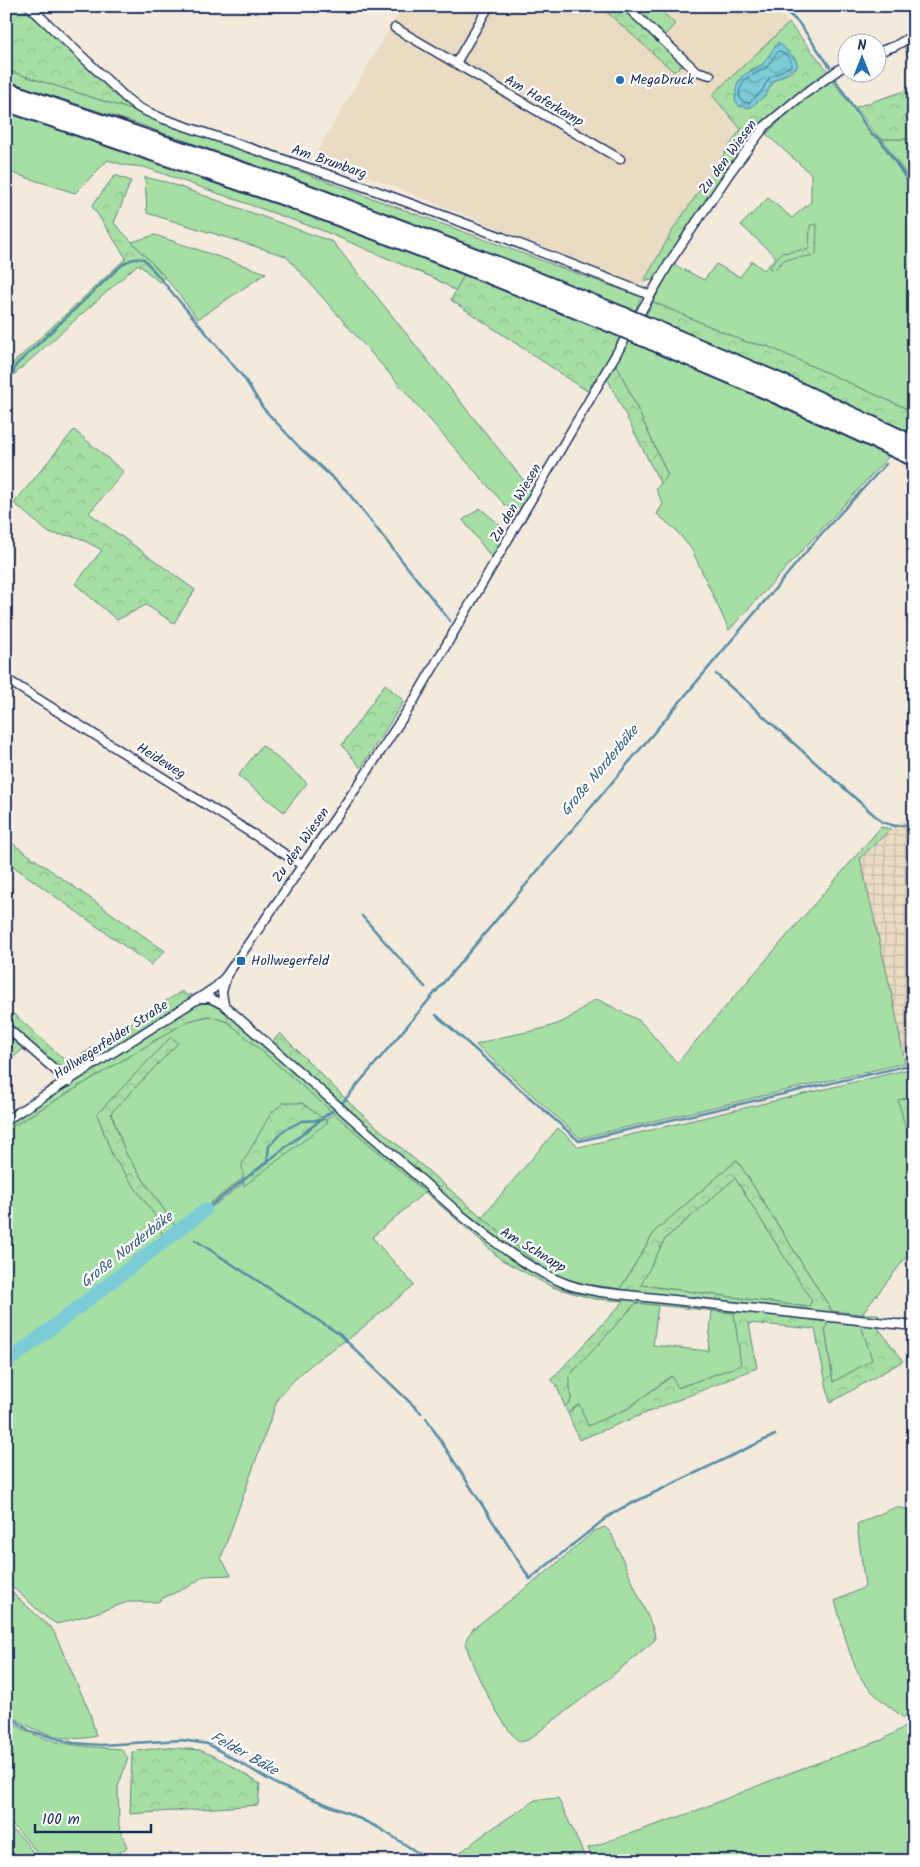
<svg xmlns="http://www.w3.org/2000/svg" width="920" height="1867" font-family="Kalam,sans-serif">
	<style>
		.built { fill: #eadbc3 }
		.industrial { fill: url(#industrial-grid) }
		.green { fill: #a6dfa3; stroke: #608780 }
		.forest { fill: url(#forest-crowns); stroke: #608780; fill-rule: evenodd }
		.water { fill: url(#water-waves); stroke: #558da7 }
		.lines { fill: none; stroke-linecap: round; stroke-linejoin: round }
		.shore { stroke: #426e8f; stroke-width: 1 }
		.stream { stroke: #558da7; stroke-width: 2.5 }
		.river { stroke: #7cccd8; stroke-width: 14 }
		.street-casing { stroke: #1b2f5e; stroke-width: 11 }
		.highway-casing { stroke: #1b2f5e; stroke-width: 19 }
		.street { stroke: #fff; stroke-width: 8 }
		.highway { stroke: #fff; stroke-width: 15 }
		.highway-bridge-casing { stroke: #1b2f5e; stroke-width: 19; stroke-linecap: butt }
		.highway-bridge { stroke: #fff; stroke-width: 15 }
		.poi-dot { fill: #1f6fb2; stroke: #fff; stroke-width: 2 }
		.labels { text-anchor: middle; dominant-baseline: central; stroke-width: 4.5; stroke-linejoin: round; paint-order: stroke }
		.poi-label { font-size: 14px; fill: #1b2f5e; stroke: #fff; text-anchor: start }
		.street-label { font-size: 14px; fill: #1b2f5e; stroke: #fff }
		.water-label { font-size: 15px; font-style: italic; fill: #385e83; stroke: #fff }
	</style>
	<defs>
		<pattern id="industrial-grid" width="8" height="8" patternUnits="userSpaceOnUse" patternTransform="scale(1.25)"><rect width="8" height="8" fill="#eadbc3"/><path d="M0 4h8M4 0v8" fill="none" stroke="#c8bcaa"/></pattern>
		<pattern id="forest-crowns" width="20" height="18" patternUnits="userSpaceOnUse" patternTransform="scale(1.25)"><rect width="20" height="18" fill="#a6dfa3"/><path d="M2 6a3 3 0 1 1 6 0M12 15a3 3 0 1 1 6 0" fill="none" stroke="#8ec08f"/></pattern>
		<pattern id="water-waves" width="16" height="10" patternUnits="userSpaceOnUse" patternTransform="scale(1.25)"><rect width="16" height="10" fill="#7cccd8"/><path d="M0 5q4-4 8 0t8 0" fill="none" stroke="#65a6b2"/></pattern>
	</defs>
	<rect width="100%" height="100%" fill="#f3eadc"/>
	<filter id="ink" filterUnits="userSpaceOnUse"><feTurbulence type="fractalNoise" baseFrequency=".02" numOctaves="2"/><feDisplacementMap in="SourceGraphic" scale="10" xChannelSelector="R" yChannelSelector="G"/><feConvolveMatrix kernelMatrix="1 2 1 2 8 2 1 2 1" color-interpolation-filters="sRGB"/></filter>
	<g filter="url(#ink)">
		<polygon class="built" points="403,6 771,6 789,23 712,95 741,129 674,228 644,281 636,286 569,257 315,155"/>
		<polygon class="industrial" points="914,819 914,1051 903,1053 893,1000 860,858 900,821"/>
		<g class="green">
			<polygon points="914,41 914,73 904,45"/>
			<polygon points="6,70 135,111 641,297 635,311 333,193 141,125 6,81"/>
			<polygon points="829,79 834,82 872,135 879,139 914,192 914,412 767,346 746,342 653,302 673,264 704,280 716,264 740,277 752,261 764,270 776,257 741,225 768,198 792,218 811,202 811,174 766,134 798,104"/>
			<polygon points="6,110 263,199 465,273 456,291 436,279 321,230 144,167 124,165 108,160 75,193 6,171"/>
			<polygon points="882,139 914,139 914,186"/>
			<polygon points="145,177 169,183 333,242 532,491 518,514 504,504 286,256 147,213"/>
			<polygon points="155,235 266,273 198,319 165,277 132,242"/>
			<polygon points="628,340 890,455 729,630 692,550 676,530 657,514 663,504 656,489 668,475 615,361"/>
			<polygon points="480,508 507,531 492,558 463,520"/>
			<polygon points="262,745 307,783 284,812 238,776"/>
			<path d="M881 827 891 829 860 858 893 1000 905 1063 580 1138 476 1045C502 1034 531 1034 557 1024 572 1019 582 1006 597 999L640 1021 677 1063Z"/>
			<polygon points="209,1016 228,1022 331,1110 177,1229 126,1154 111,1113 178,1043 172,1038 97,1114 113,1157 154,1214 164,1238 6,1362 6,1130 188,1021"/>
			<polygon points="8,1033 23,1049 6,1064 6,1035"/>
			<polygon points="914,1068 914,1110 911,1097 910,1144 914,1147 914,1247 862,1314 832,1311 737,1160 655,1231 620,1289 570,1282 544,1270 482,1217 558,1128 579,1147"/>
			<path d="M334 1113 425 1192 372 1237 414 1285 350 1338C324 1353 297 1374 278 1398L221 1558 231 1575 204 1576 188 1587 165 1597 157 1602H128L95 1613 57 1624 47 1618 6 1581V1366Z"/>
			<polygon points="735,1178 812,1301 808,1307 640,1285 665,1239"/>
			<polygon points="636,1303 658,1305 653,1345 708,1351 712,1311 734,1313 742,1365 677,1388 671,1376 627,1409 588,1426 579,1405 568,1413 565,1407 571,1400 569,1376"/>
			<polygon points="828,1321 861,1325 873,1360 833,1382 825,1329"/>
			<path d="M896 1507 914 1511V1707L904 1718C889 1706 871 1694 861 1678 848 1656 843 1626 835 1601L865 1587 857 1524Z"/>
			<path d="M605 1527 611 1533 654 1631 655 1640 608 1679 528 1740 520 1742C505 1733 466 1659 466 1641 467 1636 471 1632 474 1628L548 1571 594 1531Z"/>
			<path d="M6 1587 53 1630 90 1713 96 1736C65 1744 29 1731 6 1711Z"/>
			<path d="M6 1717C38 1745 81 1746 121 1749L128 1758 118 1787 119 1826 127 1847C113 1863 64 1861 43 1861L26 1839 6 1819Z"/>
			<polygon points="914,1719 914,1861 593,1861 588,1848 693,1812 792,1772 882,1740 911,1723"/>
			<polygon points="558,1798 587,1861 449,1861 487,1832 535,1800"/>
			<polygon points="6,1824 24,1840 39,1861 6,1861"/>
		</g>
		<g class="forest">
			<polygon points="14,6 22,6 135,111 6,70 6,15"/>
			<polygon points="600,6 619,6 683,63 674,72"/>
			<polygon points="632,6 643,6 648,11 652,6 656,6 675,24 664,36"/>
			<path d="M789 23 829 72 793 96 750 139 654 280 644 281 674 228 741 129 712 95ZM782 46 795 58 798 66C785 81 776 70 766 95L750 70 763 64Z"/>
			<polygon points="914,88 914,139 882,139 874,133 856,107"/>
			<polygon points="115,175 131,181 114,223 165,277 159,282 138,264 9,379 6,377 6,364 10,366 126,258 92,206"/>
			<polygon points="817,224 816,255 784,260 774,270 769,268 781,253 809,249 810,225"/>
			<polygon points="465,273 620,337 611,357 615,361 668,475 660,483 607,378 599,373 587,391 451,300"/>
			<polygon points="653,302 746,342 767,346 914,412 914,434 646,315"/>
			<polygon points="74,430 124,472 89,513 195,590 174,623 146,605 117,620 75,584 102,550 77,537 49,533 14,503"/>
			<polygon points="385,684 404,701 361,768 342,745"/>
			<polygon points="6,839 165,951 151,965 6,861"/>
			<path d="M182 991 188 996 191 994 198 1004 211 1003 219 1007 266 1046 272 1042 280 1033 357 1110 544 1270 570 1282 620 1289 655 1231 737 1160 832 1311 825 1329 833 1382 872 1360 861 1325 862 1314H878L879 1329 903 1361 830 1403 815 1329 749 1323 757 1368 579 1440 568 1413 579 1404 588 1426 627 1409 672 1376 678 1388 741 1365 734 1313 636 1303 569 1376 571 1400 565 1407 556 1384 551 1380 624 1301 594 1299 552 1287 500 1259 478 1238 228 1022 209 1016 188 1021 6 1130V1123L76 1080 69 1078 6 1024V1007L68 1063ZM735 1178 812 1301 808 1307 641 1285 665 1239Z"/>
			<polygon points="171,1037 178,1043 111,1113 126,1154 177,1229 164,1238 154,1214 113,1157 97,1114"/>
			<polygon points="911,1097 914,1110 914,1147 910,1145 898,1100"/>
			<polygon points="283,1103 302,1103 328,1122 244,1186 242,1164 271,1113"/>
			<polygon points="163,1747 200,1750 224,1761 260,1784 258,1805 130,1814 132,1752"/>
		</g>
		<polygon class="water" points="778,42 795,58 798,66 773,81 766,95 750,108 739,106 735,100 737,84 742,76 763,64"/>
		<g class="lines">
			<path class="shore" d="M779 51C784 52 792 60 792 65L769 78 761 92 749 103 742 101 740 98 739 92 745 79 766 68Z"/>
			<g class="stream">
				<polyline points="780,6 799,23 830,67"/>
				<polyline points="834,78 872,135 879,138 914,189"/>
				<path d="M13 373 16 365 112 274C122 265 130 256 144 259L244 378 263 408 301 449 346 490 450 621"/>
				<polyline points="6,388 12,382"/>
				<polyline points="716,674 882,822 895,826 914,824"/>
				<polyline points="362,916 425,987"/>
				<polyline points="436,1015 579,1141 914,1064"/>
				<polyline points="343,1102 822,533 886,464"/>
				<polyline points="267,1163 269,1146 284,1130 302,1121 322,1120"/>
				<polyline points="205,1210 336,1108"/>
				<polyline points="195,1240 339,1334 421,1413"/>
				<polyline points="426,1418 530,1579 606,1518 620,1509 775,1435"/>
				<polyline points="6,1714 30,1731 73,1743 101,1745 181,1740 208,1744 278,1785 348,1813 379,1828 431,1861"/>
			</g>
			<polyline class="river" points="6,1363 205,1210"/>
			<defs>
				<g id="street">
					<polyline points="29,6 126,98 139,108 161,118 368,188 502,237 650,295"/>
					<polyline points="626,6 696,71 710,75"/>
					<polyline points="395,28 620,159"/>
					<polyline points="878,52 895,46 914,35"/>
					<polyline points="456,63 489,6"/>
					<polyline points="6,679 302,865"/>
					<path d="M201 998H210L224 1005 461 1215C493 1241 527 1269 567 1284 577 1288 589 1290 600 1292L914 1326"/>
					<polyline points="224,1005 222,992 226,978"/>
					<polyline points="6,1027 69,1082"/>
					<polyline points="6,1120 199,998 217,986 226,976 363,778 413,702 671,260 731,171 765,126 800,97 848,63"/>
				</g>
				<g id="highway">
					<polyline points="6,90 303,191 519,273 625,316"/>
					<polyline points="6,103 286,198 438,255 618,327"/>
					<polyline points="649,326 783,383 914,444"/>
					<polyline points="641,337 776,395 914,458"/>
				</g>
			</defs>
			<use href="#street" class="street-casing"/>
			<use href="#highway" class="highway-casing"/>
			<use href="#street" class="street"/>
			<use href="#highway" class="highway"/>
			<defs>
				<g id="highway-bridge">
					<polyline points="625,316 649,326"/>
					<polyline points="618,327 641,337"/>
				</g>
			</defs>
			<use href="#highway-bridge" class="highway-bridge-casing"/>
			<use href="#highway-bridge" class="highway-bridge"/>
		</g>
	</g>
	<g class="poi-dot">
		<circle cx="620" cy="80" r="5"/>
		<rect x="236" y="956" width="10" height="10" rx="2.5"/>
	</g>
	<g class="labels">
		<g class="poi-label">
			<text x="630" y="80">MegaDruck</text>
			<text x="251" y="961">Hollwegerfeld</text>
		</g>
		<g class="street-label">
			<text transform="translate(544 101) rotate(30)">Am Haferkamp</text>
			<text transform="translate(728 157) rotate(-54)">Zu den Wiesen</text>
			<text transform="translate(329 162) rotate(19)">Am Brunbarg</text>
			<text transform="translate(516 503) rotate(-60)">Zu den Wiesen</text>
			<text transform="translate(161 761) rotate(32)">Heideweg</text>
			<text transform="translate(301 845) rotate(-55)">Zu den Wiesen</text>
			<text transform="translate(111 1040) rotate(-33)">Hollwegerfelder Straße</text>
			<text transform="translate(533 1250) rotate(31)">Am Schnapp</text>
		</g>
		<g class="water-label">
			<text transform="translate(600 771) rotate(-50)">Große Norderbäke</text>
			<text transform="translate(127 1250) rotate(-38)">Große Norderbäke</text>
			<text transform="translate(244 1754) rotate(29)">Felder Bäke</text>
		</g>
	</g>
	<rect width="920" height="1867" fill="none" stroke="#fff" stroke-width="25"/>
	<rect x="12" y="12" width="895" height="1842" fill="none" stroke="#1b2f5e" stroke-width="2" filter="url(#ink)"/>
	<g transform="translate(862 58)"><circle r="24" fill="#ffffff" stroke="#a4acbf"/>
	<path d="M0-4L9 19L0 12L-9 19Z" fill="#1f6fb2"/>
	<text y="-8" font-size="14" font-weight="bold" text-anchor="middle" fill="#1b2f5e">N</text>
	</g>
	<path d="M35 1824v8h116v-8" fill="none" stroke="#1b2f5e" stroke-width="2.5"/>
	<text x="42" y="1824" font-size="15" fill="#1b2f5e" stroke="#ffffff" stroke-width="4" paint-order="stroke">100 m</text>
</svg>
